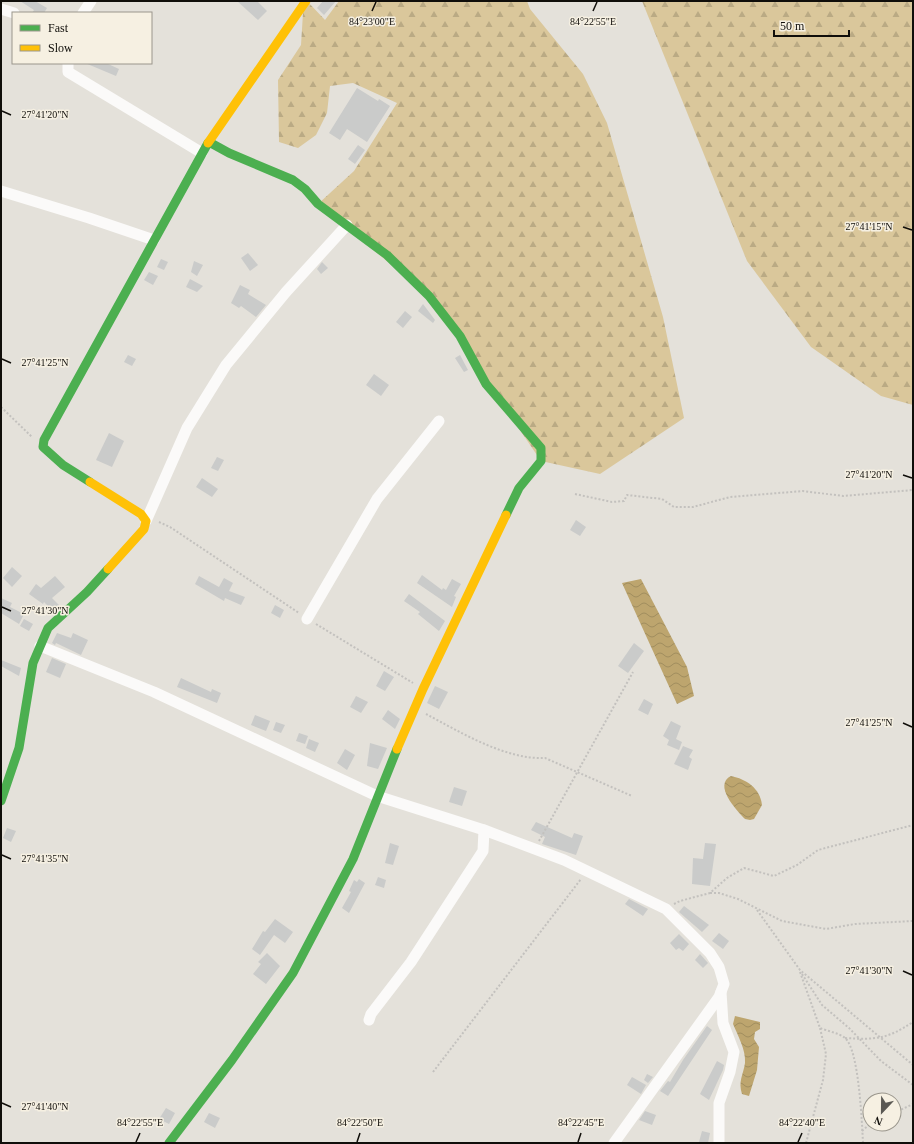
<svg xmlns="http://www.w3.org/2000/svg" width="914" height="1144" font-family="Georgia,serif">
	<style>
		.forest { fill: url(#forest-firs) }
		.water { fill: url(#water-waves) }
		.building { fill: #cacbca }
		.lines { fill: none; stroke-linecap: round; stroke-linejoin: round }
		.path { stroke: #c3c1be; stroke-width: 2; stroke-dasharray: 2 2; stroke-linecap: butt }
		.street { stroke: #fbfaf9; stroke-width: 11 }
		.fast { stroke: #4caf50; stroke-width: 9 }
		.slow { stroke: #ffc107; stroke-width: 9 }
		.ticks { fill: none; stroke: #100e0a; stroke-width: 1.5 }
		.ticks-label { font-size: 10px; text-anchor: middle; fill: #100e0a; stroke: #f6f0e2; stroke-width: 3; stroke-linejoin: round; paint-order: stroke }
	</style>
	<defs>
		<pattern id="forest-firs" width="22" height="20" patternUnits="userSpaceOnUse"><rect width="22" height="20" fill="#dac79b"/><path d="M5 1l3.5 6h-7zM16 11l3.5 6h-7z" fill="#baaa84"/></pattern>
		<pattern id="water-waves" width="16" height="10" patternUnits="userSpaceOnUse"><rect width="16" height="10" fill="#bda56e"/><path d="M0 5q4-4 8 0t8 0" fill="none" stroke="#a18d5e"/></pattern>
	</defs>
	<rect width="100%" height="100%" fill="#e4e1da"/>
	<g class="forest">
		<polygon points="307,1 325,20 339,1 527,1 530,9 583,74 607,123 663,317 684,418 600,474 541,461 429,296 318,204 354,171 397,103 353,83 330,86 327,113 316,135 298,148 279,142 278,80 301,45 303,13"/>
		<polygon points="642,1 913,1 913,405 881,396 811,347 747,261"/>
	</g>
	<g class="water">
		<polygon points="641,579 687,667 694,696 677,704 622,583"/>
		<path d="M731 776C746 779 760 788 762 805L754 819 750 820 745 819C736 810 713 785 731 776Z"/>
		<path d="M735 1016 760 1022V1029L755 1032 754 1039 759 1047 757 1070 749 1096 742 1094C738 1081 743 1076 745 1063 746 1050 738 1036 733 1024Z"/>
	</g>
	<g class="building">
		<polygon points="20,1 35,1 47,8 44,13 32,13 34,10"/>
		<polygon points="237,1 257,1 267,11 258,20"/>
		<polygon points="323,1 336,1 324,15 317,8"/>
		<polygon points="85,63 106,63 119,69 116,76"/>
		<polygon points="357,88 378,101 379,99 390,106 367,142 347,129 340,140 329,133"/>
		<polygon points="358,145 365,150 355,164 348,159"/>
		<polygon points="248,253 258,265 250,271 241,258"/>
		<polygon points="161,259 168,262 164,270 157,267"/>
		<polygon points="194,261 203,265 197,276 191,272"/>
		<polygon points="322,262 328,268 321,274 317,269"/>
		<polygon points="149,272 158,276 153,285 144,280"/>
		<polygon points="190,279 203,286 197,292 186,287"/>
		<polygon points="240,285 250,290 248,294 266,305 256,317 241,306 239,308 231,303"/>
		<polygon points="423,304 435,320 433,323 418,311"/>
		<polygon points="405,311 412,317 403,328 396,322"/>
		<polygon points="128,355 136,359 132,366 124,362"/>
		<polygon points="460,355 468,370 464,372 455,358"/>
		<polygon points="374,374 389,385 381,396 366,385"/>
		<polygon points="109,433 124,441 112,467 96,460"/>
		<polygon points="217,457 224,460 218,471 211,468"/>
		<polygon points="202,478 218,489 212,497 196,487"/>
		<polygon points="576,520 586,527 580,536 570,530"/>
		<polygon points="12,567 22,576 12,587 3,578"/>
		<polygon points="422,575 442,590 443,588 446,590 452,579 461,584 454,596 456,597 452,607 417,583"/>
		<polygon points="55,576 65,587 52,598 59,605 53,611 44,602 43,604 29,594 36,584 41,588"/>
		<polygon points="199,576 219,587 224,578 233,583 229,591 245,597 241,605 225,598 224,601 195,584"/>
		<polygon points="409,594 445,621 439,631 418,614 420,612 404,601"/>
		<polygon points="1,598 12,603 10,607 24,614 19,624 1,613"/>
		<polygon points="275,605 284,610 280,618 271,613"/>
		<polygon points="24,619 33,624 29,631 20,626"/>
		<polygon points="57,633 71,638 73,633 88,640 81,655 56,643 55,645 52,643"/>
		<polygon points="634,643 644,651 628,673 618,666"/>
		<polygon points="52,658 66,664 60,678 46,672"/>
		<polygon points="1,660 21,668 19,676 1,666"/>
		<polygon points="384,671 394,677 385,691 376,686"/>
		<polygon points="181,678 211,692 212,689 221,693 217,703 177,687"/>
		<polygon points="435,686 448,692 439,709 427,703"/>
		<polygon points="356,696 368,702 361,713 350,707"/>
		<polygon points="644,699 653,704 648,715 638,710"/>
		<polygon points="388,710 400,719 395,729 382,719"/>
		<polygon points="255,715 270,721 266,731 251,725"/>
		<polygon points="671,721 681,726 676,739 682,742 679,750 667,745 669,740 663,736"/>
		<polygon points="276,722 285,725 281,733 273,730"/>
		<polygon points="299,733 308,736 305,744 296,741"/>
		<polygon points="309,739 319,743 315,752 306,748"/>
		<polygon points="370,743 387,748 378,769 367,766"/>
		<polygon points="683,746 693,750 689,757 692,759 688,770 674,764"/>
		<polygon points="345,749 355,755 347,770 337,763"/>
		<polygon points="454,787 467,791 462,806 449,802"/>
		<polygon points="536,822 572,838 574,833 583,836 576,855 542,844 545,837 531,830"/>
		<polygon points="7,828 16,831 11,842 3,838"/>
		<polygon points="390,843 399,846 393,865 385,863"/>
		<polygon points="705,843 716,844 710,886 692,884 693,858 703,859"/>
		<polygon points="378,877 386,880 384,888 375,885"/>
		<polygon points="359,879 365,883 349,913 342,908 351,892 349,891 354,880 357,882"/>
		<polygon points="629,899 648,909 643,916 625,904"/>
		<polygon points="684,906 709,925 702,932 679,912"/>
		<polygon points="275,919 293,932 285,943 274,935 260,955 252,949 263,931 265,932"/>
		<polygon points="719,933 729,941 723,949 712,941"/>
		<polygon points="679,934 689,944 683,951 679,948 676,950 670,943"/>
		<polygon points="267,953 280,966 266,984 253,974 261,964 258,962"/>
		<polygon points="700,954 708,963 703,968 695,960"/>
		<polygon points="707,1026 712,1030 668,1096 660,1091 668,1081 670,1082 683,1060"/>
		<polygon points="717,1061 724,1065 723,1070 709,1100 700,1094"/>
		<polygon points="647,1074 653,1077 648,1083 644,1080"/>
		<polygon points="632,1077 646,1085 641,1094 627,1085"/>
		<polygon points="166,1108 175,1113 169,1124 159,1119"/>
		<polygon points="645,1111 656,1115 652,1125 639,1120"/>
		<polygon points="209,1113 220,1118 215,1128 204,1122"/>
		<polygon points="702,1131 710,1133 708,1143 699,1142"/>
	</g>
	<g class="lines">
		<g class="path">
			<polyline points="1,407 32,437"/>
			<polyline points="575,494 612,502 624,501 627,495 662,499 674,507 693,507 730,497 803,491 843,496 913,490"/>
			<polyline points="159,522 170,527 299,613"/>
			<polyline points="316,624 413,683"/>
			<path d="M426 714C460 732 506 760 545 758L632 796"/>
			<polyline points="539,841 633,672"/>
			<polyline points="710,893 719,893 738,899 782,921 826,929 855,924 913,921"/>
			<polyline points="674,904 680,901 710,893 727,878 744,868 774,876 797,865 818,850 913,825"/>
			<polyline points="757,910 800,970 913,1065"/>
			<path d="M800 972 820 1028C827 1031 839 1033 845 1038 859 1049 862 1124 863 1143"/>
			<polyline points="802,974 822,1005 849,1028 881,1061 913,1085"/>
			<path d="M845 1038C876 1040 887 1039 913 1022"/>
			<polyline points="433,1072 581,879"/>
			<polyline points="894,1113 913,1104"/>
			<polyline points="862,1131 870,1124"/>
			<polyline points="806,1143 823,1080 826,1054 820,1028"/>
		</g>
		<g class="street">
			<polyline points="1,9 14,13"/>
			<polyline points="83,13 91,1"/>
			<polyline points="68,63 68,72 202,153"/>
			<polyline points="1,191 89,218 154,240"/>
			<polyline points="146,521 187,428 226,365 286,292 347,225"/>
			<polyline points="307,619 377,499 439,421"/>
			<polyline points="40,646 154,692 377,796 484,830 564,860 666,909 710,953 719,967 724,984 719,997 614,1143"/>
			<polyline points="369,1020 371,1014 411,962 483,851 484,830"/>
			<polyline points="719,1143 719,1103 730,1072 734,1052 723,1023 721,992"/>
		</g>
		<g class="fast">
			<polyline points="209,142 229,153 293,180 305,189 318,204 387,255 429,296 460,336 486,384 541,448 541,461 519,488 506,515"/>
			<polyline points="90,482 63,465 43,447 44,440 208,143"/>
			<polyline points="1,801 19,748 33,663 48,628 87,592 108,569"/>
			<polyline points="169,1143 232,1060 293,973 353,859 397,749"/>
		</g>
		<g class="slow">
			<polyline points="208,143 306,1"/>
			<polyline points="90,482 141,514 146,521 144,529 108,569"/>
			<polyline points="397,749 423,689 506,515"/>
		</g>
	</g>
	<path class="ticks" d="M372 11 376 2M593 11 597 2M2 111 11 115M903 227 912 230M2 359 11 363M903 475 912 478M2 607 11 611M903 723 912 727M2 855 11 859M903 971 912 975M2 1103 11 1107M136 1142 140 1133M357 1142 360 1133M578 1142 581 1133M798 1142 802 1133"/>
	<g class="ticks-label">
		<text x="372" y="25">84°23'00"E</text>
		<text x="593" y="25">84°22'55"E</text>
		<text x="45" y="118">27°41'20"N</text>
		<text x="869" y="230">27°41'15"N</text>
		<text x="45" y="366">27°41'25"N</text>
		<text x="869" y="478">27°41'20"N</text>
		<text x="45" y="614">27°41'30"N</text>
		<text x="869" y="726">27°41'25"N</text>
		<text x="45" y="862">27°41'35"N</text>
		<text x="869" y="974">27°41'30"N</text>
		<text x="45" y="1110">27°41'40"N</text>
		<text x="140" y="1126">84°22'55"E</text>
		<text x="360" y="1126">84°22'50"E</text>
		<text x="581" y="1126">84°22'45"E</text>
		<text x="802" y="1126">84°22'40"E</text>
	</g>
	<rect width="914" height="1144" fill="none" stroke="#100e0a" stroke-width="4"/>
	<rect x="12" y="12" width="140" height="52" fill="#f6f0e2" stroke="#9a968c"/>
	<rect x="20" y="25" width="20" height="6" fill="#4caf50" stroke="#9a968c"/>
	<text x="48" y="32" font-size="12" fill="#100e0a">Fast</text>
	<rect x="20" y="45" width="20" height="6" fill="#ffc107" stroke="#9a968c"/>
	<text x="48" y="52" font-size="12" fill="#100e0a">Slow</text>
	<g transform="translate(882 1112) rotate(202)"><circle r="19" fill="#f6f0e2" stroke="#9a968c"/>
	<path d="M0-3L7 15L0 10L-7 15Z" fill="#5a5853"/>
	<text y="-6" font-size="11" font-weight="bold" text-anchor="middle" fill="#100e0a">N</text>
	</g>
	<path d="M774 30v6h75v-6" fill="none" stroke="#100e0a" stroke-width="2"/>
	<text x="780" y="30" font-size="12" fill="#100e0a" stroke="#f6f0e2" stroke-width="3" paint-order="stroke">50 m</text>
</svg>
